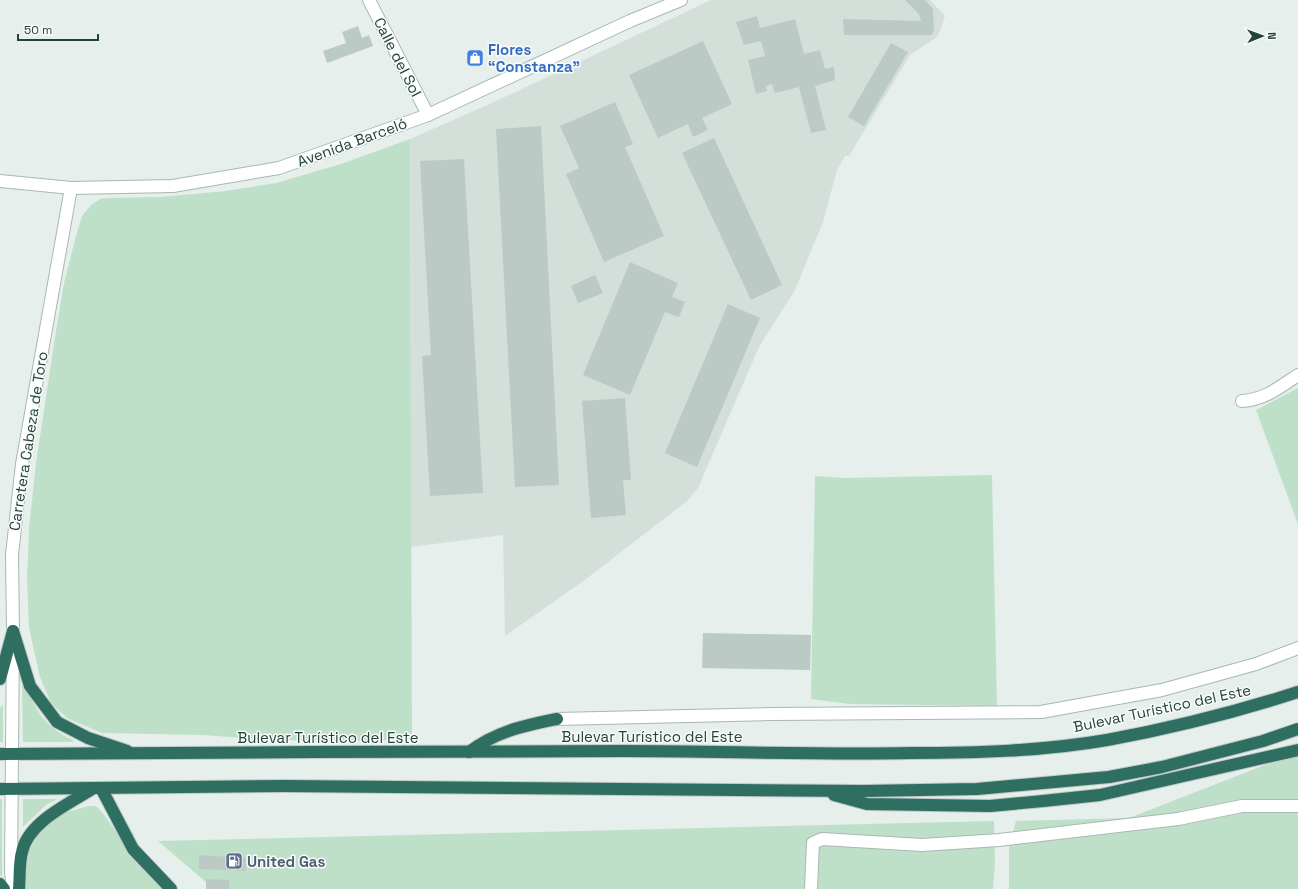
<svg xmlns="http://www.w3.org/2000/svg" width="1298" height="889" font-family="'Space Grotesk',sans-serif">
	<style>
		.built { fill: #d4dfda }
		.green { fill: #bfe0c8 }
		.building { fill: #bbcac4 }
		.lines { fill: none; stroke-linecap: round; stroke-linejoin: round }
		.minor-casing { stroke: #a8b8b2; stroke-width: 14 }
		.highway-casing { stroke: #c2cac8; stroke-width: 14 }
		.minor { stroke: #fff; stroke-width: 12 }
		.highway { stroke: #2f6f62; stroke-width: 12 }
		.labels { text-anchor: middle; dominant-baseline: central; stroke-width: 3; stroke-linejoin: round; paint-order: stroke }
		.shop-label { font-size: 15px; font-weight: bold; fill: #366cbe; stroke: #f7fbf9; text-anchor: start }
		.street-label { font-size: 15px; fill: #24423a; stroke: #f7fbf9 }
		.service-label { font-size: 15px; font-weight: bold; fill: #4e5e75; stroke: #f7fbf9; text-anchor: start }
	</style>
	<rect width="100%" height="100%" fill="#e6efeb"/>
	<polygon class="built" points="711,0 930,0 945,16 938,36 910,55 849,156 845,156 837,170 823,222 795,290 759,347 698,488 687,501 586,579 505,636 503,535 411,547 410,139 494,102"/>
	<g class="green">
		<polygon points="410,139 412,739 342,742 256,739 204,735 102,733 67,718 51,703 40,677 29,628 27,579 29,529 36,463 56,331 64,283 76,236 82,216 91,205 100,199 109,198 160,197 226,191 276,183 341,164"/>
		<polygon points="1298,388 1298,524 1256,410"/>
		<polygon points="992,475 997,706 849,704 811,699 815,476 843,478"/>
		<path d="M23 681C37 710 42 726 73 740V742H23L22 682Z"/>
		<polygon points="3,704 3,742 0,742 0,708"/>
		<polygon points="1298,752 1298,889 1009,889 1009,846 1016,821 1129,818"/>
		<polygon points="0,799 2,799 2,877 0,875"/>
		<polygon points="23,799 58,799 46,805 23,827"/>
		<path d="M89 806H96L102 812 141 866 162 889H26C20 859 36 825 65 813 72 810 81 808 89 806Z"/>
		<polygon points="994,821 995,861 993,889 214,889 158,841"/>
	</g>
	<g class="building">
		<polygon points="905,0 925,0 933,9 934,31 931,35 844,35 843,19 921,21 919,14"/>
		<polygon points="757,16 760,28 795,19 804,54 820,50 825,69 834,67 835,80 815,86 826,130 811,133 799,87 775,93 772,84 766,86 767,91 756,94 748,60 765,56 761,41 744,45 736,22"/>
		<polygon points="358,26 362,38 369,35 373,46 327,63 323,51 346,43 342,32"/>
		<polygon points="703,41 732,104 702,118 708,130 693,137 688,124 658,138 629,75"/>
		<polygon points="891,43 908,52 864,126 848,117"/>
		<polygon points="615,102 633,144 625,147 664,236 604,262 566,174 579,168 560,126"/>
		<polygon points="541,126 559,485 515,487 496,129"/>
		<polygon points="714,138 782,285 751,300 682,153"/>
		<polygon points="464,159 483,493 430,496 422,356 431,355 420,161"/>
		<polygon points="630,262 678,283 672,297 685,302 679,317 665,312 630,395 583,375"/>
		<polygon points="595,275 603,293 578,303 571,286"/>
		<polygon points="728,304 760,318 697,467 665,453"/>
		<polygon points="625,398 631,480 623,480 626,515 591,518 582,401"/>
		<polygon points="703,633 811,635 810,670 702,668"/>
		<polygon points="199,855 246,858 246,871 199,869"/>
		<polygon points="206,879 229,880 229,889 206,889"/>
	</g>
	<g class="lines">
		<defs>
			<g id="minor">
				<polyline points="369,0 428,115"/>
				<polyline points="0,181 71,188 173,186 279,168 428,115 630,21 681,0"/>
				<path d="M1242 401C1264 400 1280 387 1298 375"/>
				<polyline points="557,719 772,714 1041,712 1162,690 1256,664 1298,648"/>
				<polyline points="13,889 11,871 13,631 12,555 22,464 71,188"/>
				<polyline points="811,889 813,843 822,839 922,845 999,840 1178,819 1242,806 1298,806"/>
			</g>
			<g id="highway">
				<polyline points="13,631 30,686 57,722 88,738 127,751"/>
				<polyline points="0,679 13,631"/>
				<path d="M469 752C497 731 523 726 557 719"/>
				<path d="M0 754C208 753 415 751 623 751 719 751 815 755 911 753 977 753 1043 751 1107 740 1172 728 1236 712 1298 692"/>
				<polyline points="101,788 133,849 171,889"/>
				<polyline points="0,789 284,786 863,791 977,789 1109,777 1162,767 1263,741 1298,729"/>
				<polyline points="834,795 867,804 990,806 1043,801 1100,795 1298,750"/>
				<polyline points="0,884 4,889"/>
				<path d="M19 889C20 877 19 863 22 852 28 822 69 804 92 789"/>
			</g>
		</defs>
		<use href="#minor" class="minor-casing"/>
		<use href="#highway" class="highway-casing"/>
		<use href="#minor" class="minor"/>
		<use href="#highway" class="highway"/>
	</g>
	<defs>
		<symbol id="shop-square" viewBox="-11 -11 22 22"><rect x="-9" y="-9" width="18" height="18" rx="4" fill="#3f7fe0" stroke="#f7fbf9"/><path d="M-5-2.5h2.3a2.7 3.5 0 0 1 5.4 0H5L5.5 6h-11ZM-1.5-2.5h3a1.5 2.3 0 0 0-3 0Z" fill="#fff"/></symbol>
		<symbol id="fuel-square" viewBox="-11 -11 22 22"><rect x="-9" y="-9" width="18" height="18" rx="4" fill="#5c6f8a" stroke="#f7fbf9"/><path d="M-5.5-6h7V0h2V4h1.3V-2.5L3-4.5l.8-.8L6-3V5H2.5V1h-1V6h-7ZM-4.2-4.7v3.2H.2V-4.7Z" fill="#fff"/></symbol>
	</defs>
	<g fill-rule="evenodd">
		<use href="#shop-square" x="465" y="48" width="20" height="20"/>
		<use href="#fuel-square" x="224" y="851" width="20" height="20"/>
	</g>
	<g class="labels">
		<g class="shop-label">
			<text x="488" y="49">Flores<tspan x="488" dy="17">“Constanza”</tspan></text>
		</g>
		<g class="street-label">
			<text transform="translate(398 57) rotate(63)">Calle del Sol</text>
			<text transform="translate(352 142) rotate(-20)">Avenida Barceló</text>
			<text transform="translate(28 441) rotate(-81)">Carretera Cabeza de Toro</text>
			<text transform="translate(1162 708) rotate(-12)">Bulevar Turístico del Este</text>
			<text x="652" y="736">Bulevar Turístico del Este</text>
			<text x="328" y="737">Bulevar Turístico del Este</text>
		</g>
		<g class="service-label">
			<text x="247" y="861">United Gas</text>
		</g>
	</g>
	<g transform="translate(1262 36) rotate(89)" stroke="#f7fbf9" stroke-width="3" paint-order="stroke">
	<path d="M0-3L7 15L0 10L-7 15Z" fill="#24423a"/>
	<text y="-6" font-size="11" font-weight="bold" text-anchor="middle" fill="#24423a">N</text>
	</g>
	<path d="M18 34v6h80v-6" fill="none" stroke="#24423a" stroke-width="2"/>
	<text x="24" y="34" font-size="12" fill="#24423a" stroke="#f7fbf9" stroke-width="3" paint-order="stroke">50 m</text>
</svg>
